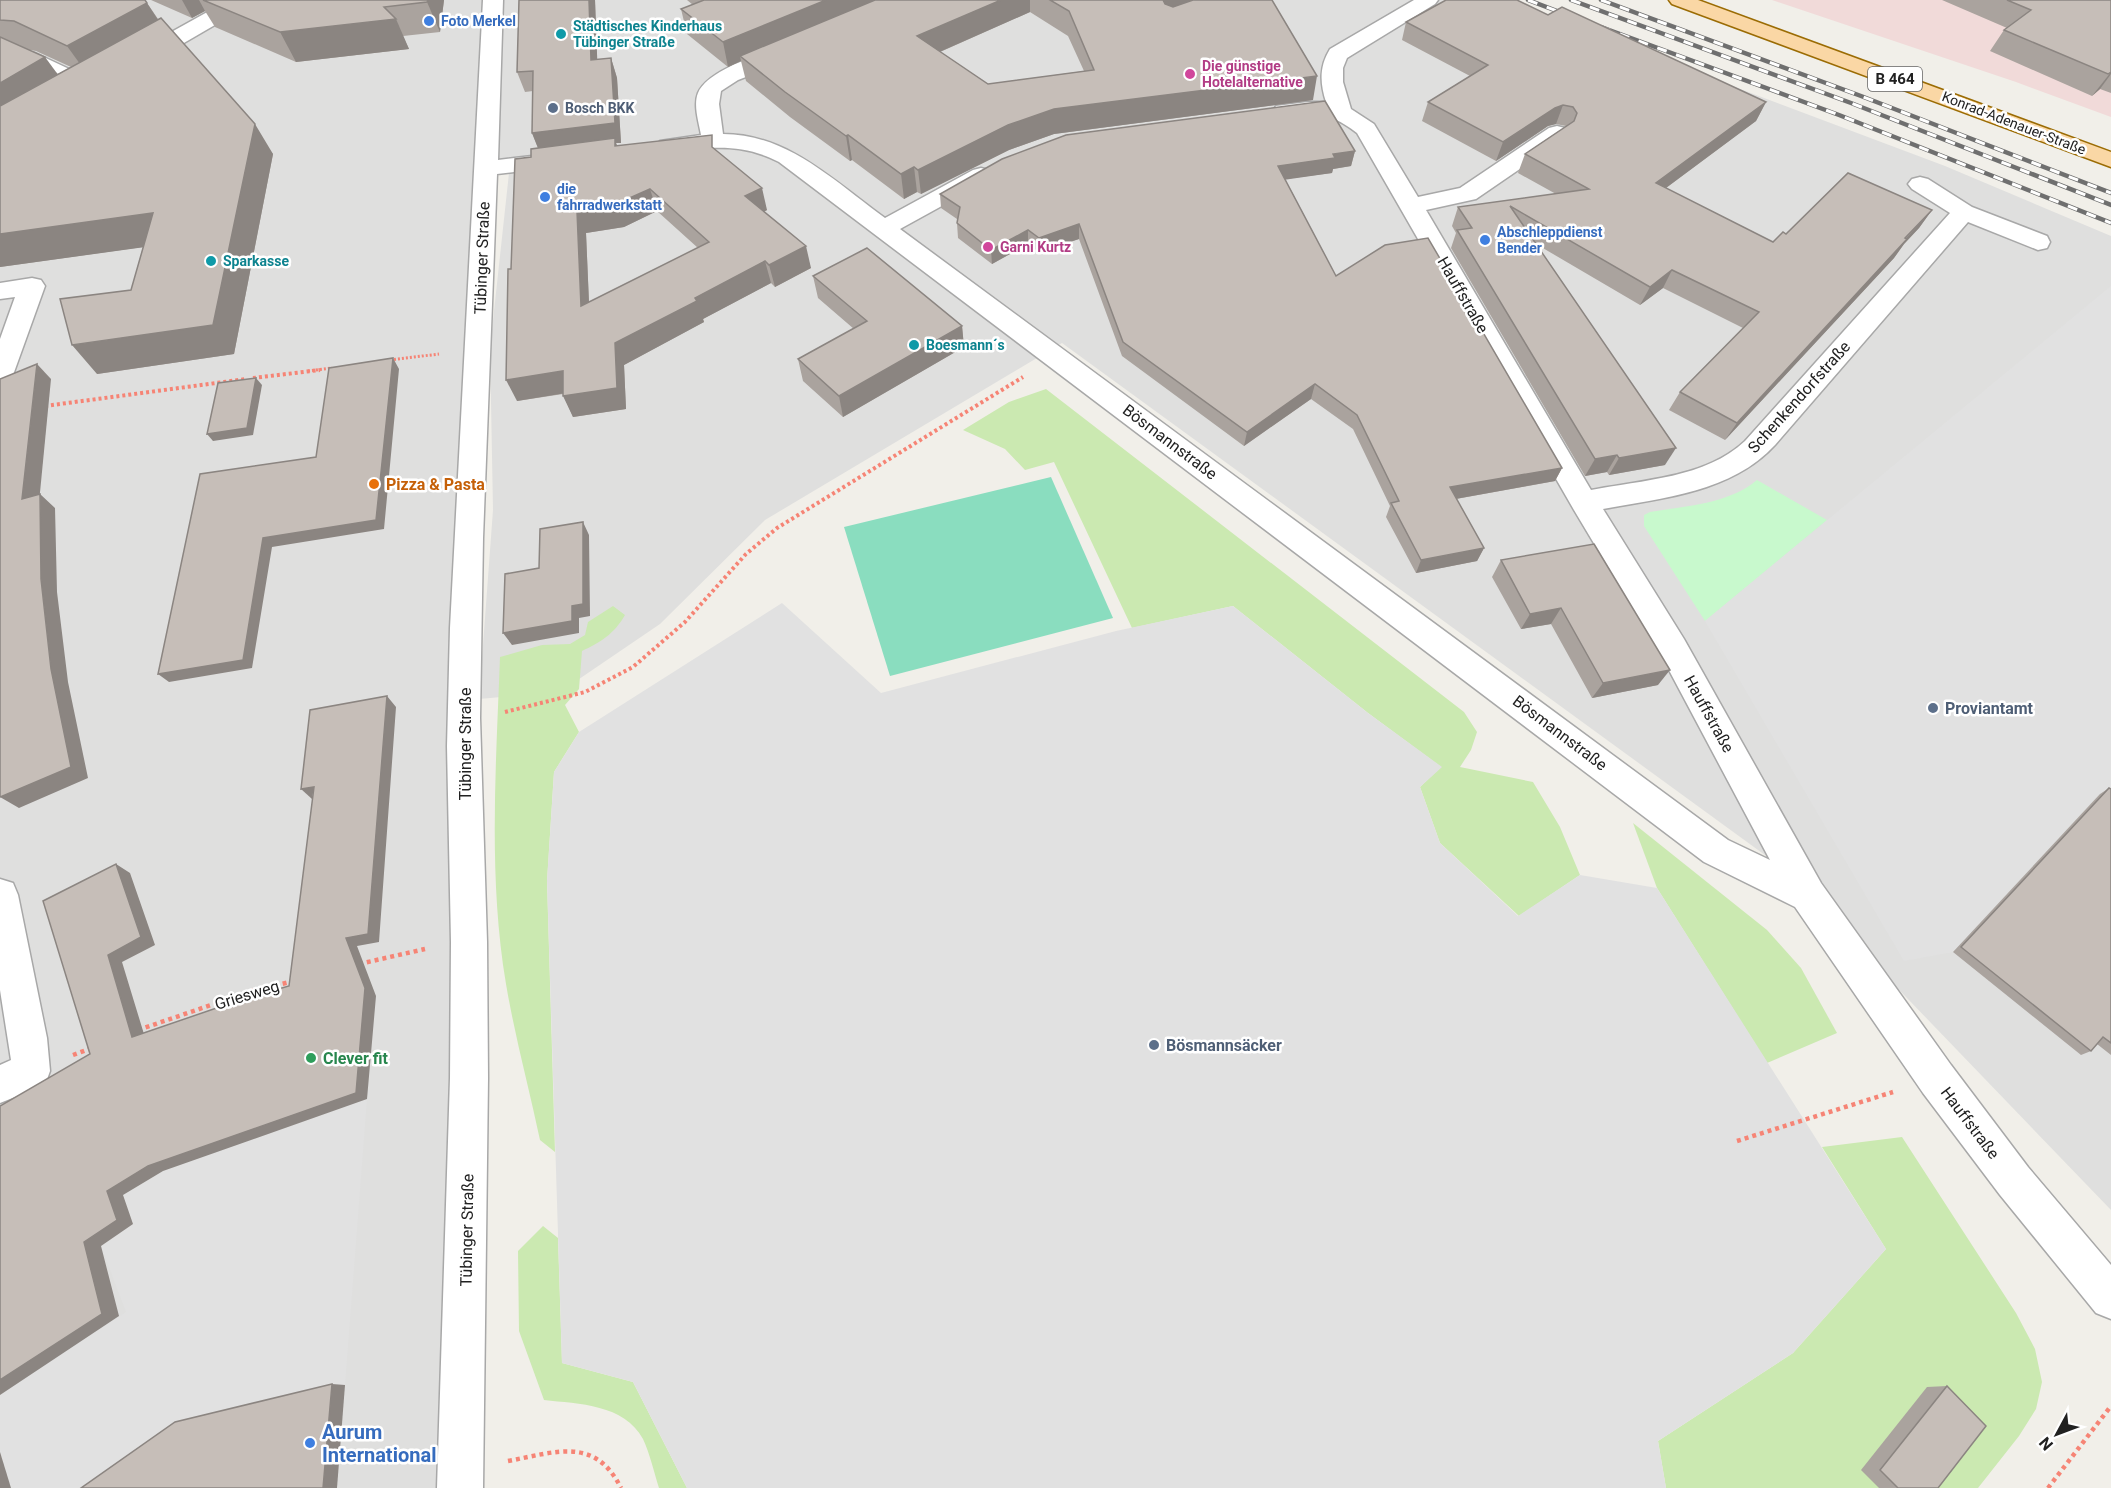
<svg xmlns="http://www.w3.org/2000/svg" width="2111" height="1488" font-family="Roboto,sans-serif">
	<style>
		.residential { fill: #dfdfde }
		.commercial { fill: #f1dad9 }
		.grass { fill: #cbe9b1 }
		.park { fill: #c8f9cd }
		.pitch { fill: #8addbf }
		.parking { fill: #e1e1e1 }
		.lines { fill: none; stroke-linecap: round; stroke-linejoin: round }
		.minor-casing { stroke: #a8a8a8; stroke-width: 3 }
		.major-casing { stroke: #9b6c04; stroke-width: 3 }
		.path-far2 { stroke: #f68475; stroke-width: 3; stroke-dasharray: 2 2; stroke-linecap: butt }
		.path-far1 { stroke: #f68475; stroke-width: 4; stroke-dasharray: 3 3; stroke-linecap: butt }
		.path { stroke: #f68475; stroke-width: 4.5; stroke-dasharray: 4 4; stroke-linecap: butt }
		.minor { fill: #fff; fill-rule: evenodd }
		.major { fill: #fad7a5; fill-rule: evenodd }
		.rail-casing { stroke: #6f6f6f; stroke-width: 4.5 }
		.rail { stroke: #fff; stroke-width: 3; stroke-dasharray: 10; stroke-linecap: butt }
		.wall { fill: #aaa39e; fill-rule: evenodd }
		.shaded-wall { fill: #8b8581 }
		.building { fill: #c6beb8; stroke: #8b8581; stroke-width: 1.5; fill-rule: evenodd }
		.shop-dot { fill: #3f7fe0; stroke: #fff; stroke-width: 2 }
		.culture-dot { fill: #0f9aa8; stroke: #fff; stroke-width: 2 }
		.hotel-dot { fill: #d1479c; stroke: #fff; stroke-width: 2 }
		.service-dot { fill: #5c6f8a; stroke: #fff; stroke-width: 2 }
		.food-dot { fill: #e8710a; stroke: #fff; stroke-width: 2 }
		.leisure-dot { fill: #2e9e5b; stroke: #fff; stroke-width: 2 }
		.labels { text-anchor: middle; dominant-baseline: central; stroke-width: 5; stroke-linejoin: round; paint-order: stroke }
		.far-shop-label { font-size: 14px; font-weight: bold; fill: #366cbe; stroke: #fff; text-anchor: start }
		.far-culture-label { font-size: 14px; font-weight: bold; fill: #0d838f; stroke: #fff; text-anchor: start }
		.far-hotel-label { font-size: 14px; font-weight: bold; fill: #b23c85; stroke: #fff; text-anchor: start }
		.far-service-label { font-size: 14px; font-weight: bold; fill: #4e5e75; stroke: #fff; text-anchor: start }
		.far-street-label { font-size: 14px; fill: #212121; stroke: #fff }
		.shield { fill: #fff; stroke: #646464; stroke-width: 1.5 }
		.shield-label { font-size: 15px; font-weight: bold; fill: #212121 }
		.street-label { font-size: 16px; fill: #212121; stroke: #fff }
		.food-label { font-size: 16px; font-weight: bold; fill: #c56008; stroke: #fff; text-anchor: start }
		.service-label { font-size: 16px; font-weight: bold; fill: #4e5e75; stroke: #fff; text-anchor: start }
		.leisure-label { font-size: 16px; font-weight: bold; fill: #27864d; stroke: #fff; text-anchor: start }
		.near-shop-label { font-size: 20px; font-weight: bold; fill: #366cbe; stroke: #fff; text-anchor: start }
	</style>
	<rect width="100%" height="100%" fill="#f1efe9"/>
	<polygon class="residential" points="0,0 1504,0 1945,166 2111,236 2111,1210 1780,866 1062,343 765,520 660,624 560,692 479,699 493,510 490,348 509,173 488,143 460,1488 0,1488"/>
	<polygon class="commercial" points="1772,0 2095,0 2111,7 2111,117 2016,82"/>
	<g class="grass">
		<polygon points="1046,389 1464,712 1477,732 1471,750 1460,767 1533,782 1560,827 1580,875 1519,916 1440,843 1420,787 1441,767 1368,713 1233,606 1132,628 1054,462 1025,470 1005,449 963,430 1009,402"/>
		<path d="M613 606 625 615C614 634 601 642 582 651L579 689 565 705 579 732 554 772 547 881 555 1152 540 1140C529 1088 515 1037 506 984 488 877 496 766 500 657L542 645 570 644 585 635 588 622Z"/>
		<polygon points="1633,823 1767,930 1801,968 1837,1033 1767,1063 1657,888"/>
		<polygon points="1902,1137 2016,1313 2035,1349 2042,1382 2036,1409 2019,1436 1978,1488 1666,1488 1658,1441 1793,1353 1886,1249 1822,1147"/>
		<path d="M543 1226 558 1238 562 1363 633 1382 687 1488H659C654 1472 650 1454 643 1439 624 1404 579 1404 544 1400L519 1331 518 1251Z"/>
	</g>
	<path class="park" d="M1757 480 1827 520 1705 621 1644 526V515L1650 512C1685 506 1729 504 1757 480Z"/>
	<polygon class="pitch" points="1051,477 1113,618 890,676 844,527"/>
	<g class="parking">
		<polygon points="2111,286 2111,802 2099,794 1953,952 1904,961 1705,621"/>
		<polygon points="782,603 881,693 1116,631 1233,606 1368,713 1442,767 1420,787 1440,843 1518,916 1580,875 1657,888 1886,1249 1793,1353 1658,1441 1666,1488 687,1488 633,1382 562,1363 547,881 554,772 579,732"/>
		<polygon points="367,1099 345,1385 192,1422 98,1488 11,1488 0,1452 0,1395 126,1312 101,1246 133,1224 123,1195 163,1171"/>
	</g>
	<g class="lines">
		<defs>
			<g id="minor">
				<polygon points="229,0 254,0 251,4 146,65 138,66 130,65 127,60 130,55"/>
				<polygon points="483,0 503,0 498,160 558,153 566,155 570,160 566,165 558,167 497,174 483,538 480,718 487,942 488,1078 483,1488 437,1488 450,1078 451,942 447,746 450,628"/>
				<path d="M1414 0H1438L1435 4 1347 58 1343 68V82L1351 109 1374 124 1418 197 1460 188 1549 128 1557 126 1565 128 1568 133 1565 138 1476 199 1426 210 1591 490C1642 480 1706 478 1745 441L1950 213 1912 189 1908 184 1912 179 1920 177 1928 179 1972 207 2047 236 2050 242 2047 248 2038 250 1968 222 1775 445C1732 492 1663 498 1603 509L1684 639 1821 883 1951 1065 2028 1167 2111 1265V1319L2096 1313 2000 1195 1923 1093 1795 907 1704 862 779 162C752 148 727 146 697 149 684 150 672 154 660 151L657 146 660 141 701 135C699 123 693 105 698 93 708 70 761 53 784 48L792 49 795 54 792 59 738 80 721 91 719 104 723 134C788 134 835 182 885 218L973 170 981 168 989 170 993 175 989 180 900 229 1728 840 1770 860 1662 657 1574 510 1357 133C1338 118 1324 113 1300 116 1291 117 1285 118 1276 116L1273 111 1276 106 1308 102H1326C1320 83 1319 67 1330 49Z"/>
				<polygon points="0,49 35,53 97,82 100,87 97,92 89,94 81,92 22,64 0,61"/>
				<polygon points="32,278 41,280 45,286 13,375 9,382 0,384 0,339 15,297 0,299 0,283"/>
				<polygon points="0,879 13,883 18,895 47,1038 50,1071 45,1085 0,1103 0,1065 11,1060 0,990"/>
			</g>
			<polygon id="major" points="1669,0 1698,0 2111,152 2111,167 1672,4"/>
		</defs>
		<use href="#minor" class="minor-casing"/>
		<use href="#major" class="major-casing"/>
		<g class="path-far2">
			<polyline points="390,360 439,354"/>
			<polyline points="308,371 332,368"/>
		</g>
		<g class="path-far1">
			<polyline points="253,378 320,370"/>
			<polyline points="45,406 246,379"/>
			<polyline points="505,712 585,692 633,667 685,622 746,554 777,528 1023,377"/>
		</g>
		<g class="path">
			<polyline points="359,964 425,949"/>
			<polyline points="138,1030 252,991 294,981"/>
			<polyline points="73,1055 92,1048"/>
			<polyline points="1737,1141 1893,1092"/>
			<path d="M508 1461C556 1452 595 1436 621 1488"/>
			<polyline points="2048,1488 2111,1406"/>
		</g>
		<use href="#minor" class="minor"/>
		<use href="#major" class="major"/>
		<defs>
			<g id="rail">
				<polyline points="1528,0 1570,16"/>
				<polyline points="1571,0 1851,103 2111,205"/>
				<polyline points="1601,0 1861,96 2111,193"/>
				<polyline points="1601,27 1839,115 2111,223"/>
			</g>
		</defs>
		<use href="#rail" class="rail-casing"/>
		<use href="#rail" class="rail"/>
	</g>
	<g class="wall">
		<path d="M0 0 147 3 158 19 273 154 234 354 97 374 131 290 143 247 0 267ZM30 50 36 51 71 67 58 74Z"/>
		<polygon points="151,0 444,0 440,32 403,36 409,49 296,62 215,27 205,11 192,18"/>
		<path d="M519 0H595L597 60 611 58 617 78 621 143H616L617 145 715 149 767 210 764 212 811 268 775 287 771 283 703 319 704 322 624 365 626 409 573 417 563 394 517 401 511 269 531 157 538 148 532 133 533 91 525 92 517 72ZM657 211 698 248 589 302 586 233 624 227Z"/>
		<path d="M687 0H1272L1313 100 1054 134 1009 150 921 194 917 192 904 199 852 160 850 161 790 117 746 81 741 61 728 67 687 34 681 9 693 5ZM1030 12 1068 36 1084 71 988 84 940 52Z"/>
		<polygon points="1942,0 2111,0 2111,93 2100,89 2092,96 1990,51 2004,30 2007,28"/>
		<polygon points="1548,15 1766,102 1756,121 1666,188 1773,242 1786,234 1932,210 1919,228 1904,244 1894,258 1725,440 1669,410 1680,392 1743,328 1663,288 1640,305 1536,244 1665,465 1609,475 1607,472 1585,476 1451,248 1456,233 1452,226 1458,207 1556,194 1518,173 1525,154 1566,126 1556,124 1548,126 1496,161 1422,121 1428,102 1470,76 1402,40 1406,22"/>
		<polygon points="1355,151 1351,166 1333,169 1332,173 1285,179 1336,276 1562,468 1555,481 1456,499 1484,548 1477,561 1416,573 1386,517 1390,506 1353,429 1311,399 1244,446 1122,356 1079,239 1039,252 1028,244 992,264 958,238 957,223 957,219 941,208 940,194"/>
		<polygon points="813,276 962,326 964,347 843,417 803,381 798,359 854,329 818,298"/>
		<polygon points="1501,560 1658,685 1592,698 1551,624 1521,629 1492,577"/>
		<polygon points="2109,788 2111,789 2111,1055 2097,1044 2091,1051 2081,1055 1953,952 2100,794"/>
		<polygon points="1947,1386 1938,1488 1879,1488 1861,1470 1927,1387"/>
	</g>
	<g class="shaded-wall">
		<polygon points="182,0 199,0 205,11 192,18"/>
		<polygon points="428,0 444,0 440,32 427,2"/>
		<polygon points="589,0 595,0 598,80 591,60"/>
		<polygon points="826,0 889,0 740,56 741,61 728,67 723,42"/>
		<polygon points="1001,0 1030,0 1030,12 919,61 917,36"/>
		<polygon points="1161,0 1204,0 1164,17"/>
		<polygon points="147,3 166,32 88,75 67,46"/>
		<polygon points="396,19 409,49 296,62 280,32"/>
		<polygon points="45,57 67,87 0,125 0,83"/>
		<polygon points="611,58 617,78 621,143 616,143 622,161 540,153 532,133"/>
		<polygon points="2111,72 2111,74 2100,89 2092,96"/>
		<polygon points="1317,76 1313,100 1054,134 1009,150 921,194 918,170 1008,125 1054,109"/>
		<polygon points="1766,102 1756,121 1647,202 1656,183"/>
		<polygon points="1563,105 1556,124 1548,126 1496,161 1503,142 1555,108"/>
		<polygon points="255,124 273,154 234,354 97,374 72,345 213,325"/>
		<polygon points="848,135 852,160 850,161 846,136"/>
		<polygon points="1355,151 1351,166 1333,169 1332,173 1276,181 1278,166 1333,154"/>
		<polygon points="914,167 917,192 904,199 901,174"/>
		<polygon points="762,188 767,210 751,218 745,196"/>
		<polygon points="650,189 657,211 624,227 586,233 590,327 581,306 577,211"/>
		<polygon points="1932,210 1919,228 1904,244 1894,258 1725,440 1737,423"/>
		<polygon points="153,213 174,243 0,267 0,234"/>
		<polygon points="1079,224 1079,239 1039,252 1039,238"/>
		<polygon points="1028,230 1028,244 992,264 991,250"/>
		<polygon points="806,246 811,268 775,287 769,265"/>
		<polygon points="765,261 771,283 703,319 704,322 624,365 626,409 573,417 563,396 615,343 695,298"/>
		<polygon points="1672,270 1663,288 1640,305 1650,287"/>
		<polygon points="962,326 964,347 843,417 839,396"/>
		<polygon points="393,358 399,369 384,529 272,547 252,668 169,682 158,674 263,538"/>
		<polygon points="37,364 51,379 38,513 22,499"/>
		<polygon points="563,371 572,392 517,401 506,380"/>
		<polygon points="256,378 262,385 253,435 213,441 207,434"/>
		<polygon points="1315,384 1311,399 1244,446 1247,432"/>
		<polygon points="1676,448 1665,465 1609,475 1619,458"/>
		<polygon points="1617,455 1607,472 1585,476 1595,459"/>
		<polygon points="1562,468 1555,481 1444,501 1450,487"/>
		<polygon points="40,494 55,508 57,592 68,682 88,778 19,808 0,797 51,669 41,579"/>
		<polygon points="583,522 589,535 590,616 579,618 579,633 512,645 503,633 572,606"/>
		<polygon points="1484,548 1477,561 1416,573 1421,560"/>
		<polygon points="1561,608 1551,624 1521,629 1530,614"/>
		<polygon points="1670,670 1658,685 1592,698 1603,683"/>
		<polygon points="387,696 396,707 379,942 357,946 376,996 367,1099 163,1171 123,1195 133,1224 101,1246 119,1316 0,1395 0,1380 84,1242 107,1191 346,938"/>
		<polygon points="314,787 312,799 301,789"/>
		<polygon points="116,864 130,873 155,945 122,962 147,1044 132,1037 108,955"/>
		<polygon points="332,1384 345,1385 337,1488 323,1488"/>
		<polygon points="0,1452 11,1488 0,1488"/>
	</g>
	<g class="building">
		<polygon points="0,0 145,0 147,3 67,46 14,21 0,20"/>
		<polygon points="203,0 428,0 427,2 384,7 396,19 280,32"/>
		<polygon points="519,0 589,0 591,60 611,58 615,123 532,133 533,71 517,72"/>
		<polygon points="704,0 826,0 723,42 681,9"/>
		<polygon points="875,0 1001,0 917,36 988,84 1094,70 1069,11 1050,0 1163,0 1165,4 1173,7 1193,0 1272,0 1317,76 1054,109 1008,125 918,170 914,167 901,174 848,135 846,136 785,92 740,56"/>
		<polygon points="1446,0 1517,0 1548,15 1562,7 1766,102 1656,183 1773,242 1783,232 1786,234 1848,173 1932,210 1905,238 1907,239 1737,423 1680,392 1759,312 1672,270 1650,287 1510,206 1676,448 1619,458 1617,455 1595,459 1457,230 1472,228 1458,207 1589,189 1525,154 1574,121 1577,113 1573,107 1563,105 1555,108 1503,142 1428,102 1488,65 1406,22"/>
		<polygon points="2007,0 2111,0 2111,72 2108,74 2004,30 2031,10"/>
		<polygon points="161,18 255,124 213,325 72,345 60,299 131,290 153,213 0,234 0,106"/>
		<polygon points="0,37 45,57 0,83"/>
		<polygon points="1325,101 1355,151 1333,154 1335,158 1278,166 1336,276 1385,245 1428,238 1562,468 1450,487 1484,548 1421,560 1391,503 1399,501 1357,415 1315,384 1247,432 1123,342 1079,224 1039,238 1028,230 991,250 957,223 960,207 940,194 1002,159 1066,135"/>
		<path d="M712 135V147L762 188 745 196 806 246 769 265 765 261 695 298 697 301 615 343 617 388 563 396V371L506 380 508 269H511L515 159 531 157V149L615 138V146ZM650 189 709 242 581 306 577 211 616 204Z"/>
		<polygon points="867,248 962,326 839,396 798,359 867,321 813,276"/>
		<polygon points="393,358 376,520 263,538 243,660 158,674 200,474 316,457 329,368"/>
		<polygon points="37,364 22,499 40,494 41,579 51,669 71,767 0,797 0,379"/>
		<polygon points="256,378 247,428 207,434 218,383"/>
		<polygon points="583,522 583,604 572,606 572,621 503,633 505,574 539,568 540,529"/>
		<polygon points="1594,544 1670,670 1603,683 1561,608 1530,614 1501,560"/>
		<polygon points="387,696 368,934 346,938 365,988 356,1093 148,1166 107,1191 117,1220 84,1242 102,1314 0,1380 0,1106 90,1054 43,901 116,864 141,937 108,955 132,1037 237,1001 289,986 314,787 301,789 310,710"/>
		<polygon points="2109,788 2111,789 2111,1043 2103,1037 2091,1051 1961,947"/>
		<polygon points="332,1384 323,1488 81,1488 175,1422"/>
		<polygon points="1947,1386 1986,1426 1938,1488 1898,1488 1880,1470"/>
	</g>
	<g class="shop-dot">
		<circle cx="429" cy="21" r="6"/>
		<circle cx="545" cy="197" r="6"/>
		<circle cx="1485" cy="240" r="6"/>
		<circle cx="310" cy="1443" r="6"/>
	</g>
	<g class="culture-dot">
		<circle cx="561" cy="34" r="6"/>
		<circle cx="211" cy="261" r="6"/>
		<circle cx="914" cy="345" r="6"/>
	</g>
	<g class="hotel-dot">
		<circle cx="1190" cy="74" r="6"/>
		<circle cx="988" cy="247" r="6"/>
	</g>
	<g class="service-dot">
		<circle cx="553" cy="108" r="6"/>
		<circle cx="1933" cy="708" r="6"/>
		<circle cx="1154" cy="1045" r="6"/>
	</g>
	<circle class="food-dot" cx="374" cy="484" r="6"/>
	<circle class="leisure-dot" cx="311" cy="1058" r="6"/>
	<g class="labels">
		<g class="far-shop-label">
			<text x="441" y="21">Foto Merkel</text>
			<text x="557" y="189">die<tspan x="557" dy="16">fahrradwerkstatt</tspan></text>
			<text x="1497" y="232">Abschleppdienst<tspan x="1497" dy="16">Bender</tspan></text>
		</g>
		<g class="far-culture-label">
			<text x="573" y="26">Städtisches Kinderhaus<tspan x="573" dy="16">Tübinger Straße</tspan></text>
			<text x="223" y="261">Sparkasse</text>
			<text x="926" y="345">Boesmann´s</text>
		</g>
		<g class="far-hotel-label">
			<text x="1202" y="66">Die günstige<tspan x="1202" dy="16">Hotelalternative</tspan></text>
			<text x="1000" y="247">Garni Kurtz</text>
		</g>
		<g class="far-service-label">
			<text x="565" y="108">Bosch BKK</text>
		</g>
		<g class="far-street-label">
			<text transform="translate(2014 123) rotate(21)">Konrad-Adenauer-Straße</text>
		</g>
		<rect class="shield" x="1868" y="67" width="54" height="24" rx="4.5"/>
		<g class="shield-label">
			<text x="1895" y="79">B 464</text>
		</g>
		<g class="street-label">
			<text transform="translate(482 258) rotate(-88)">Tübinger Straße</text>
			<text transform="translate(1463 295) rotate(60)">Hauffstraße</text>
			<text transform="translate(1799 397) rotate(-48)">Schenkendorfstraße</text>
			<text transform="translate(1170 442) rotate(37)">Bösmannstraße</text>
			<text transform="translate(1709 714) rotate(61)">Hauffstraße</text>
			<text transform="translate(1560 733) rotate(37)">Bösmannstraße</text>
			<text transform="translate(465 744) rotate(-90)">Tübinger Straße</text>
			<text transform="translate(247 995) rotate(-17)">Griesweg</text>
			<text transform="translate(1970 1123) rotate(53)">Hauffstraße</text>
			<text transform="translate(467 1230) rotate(-89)">Tübinger Straße</text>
		</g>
		<g class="food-label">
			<text x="386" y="484">Pizza &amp; Pasta</text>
		</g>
		<g class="service-label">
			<text x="1945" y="708">Proviantamt</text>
			<text x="1166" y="1045">Bösmannsäcker</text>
		</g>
		<g class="leisure-label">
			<text x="323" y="1058">Clever fit</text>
		</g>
		<g class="near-shop-label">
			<text x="322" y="1432">Aurum<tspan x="322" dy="23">International</tspan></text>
		</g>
	</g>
	<g transform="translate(2057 1434) rotate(229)" stroke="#ffffff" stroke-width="4.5" paint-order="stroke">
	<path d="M0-4.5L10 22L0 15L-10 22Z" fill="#212121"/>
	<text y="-9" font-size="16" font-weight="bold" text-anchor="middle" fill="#212121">N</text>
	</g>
</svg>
